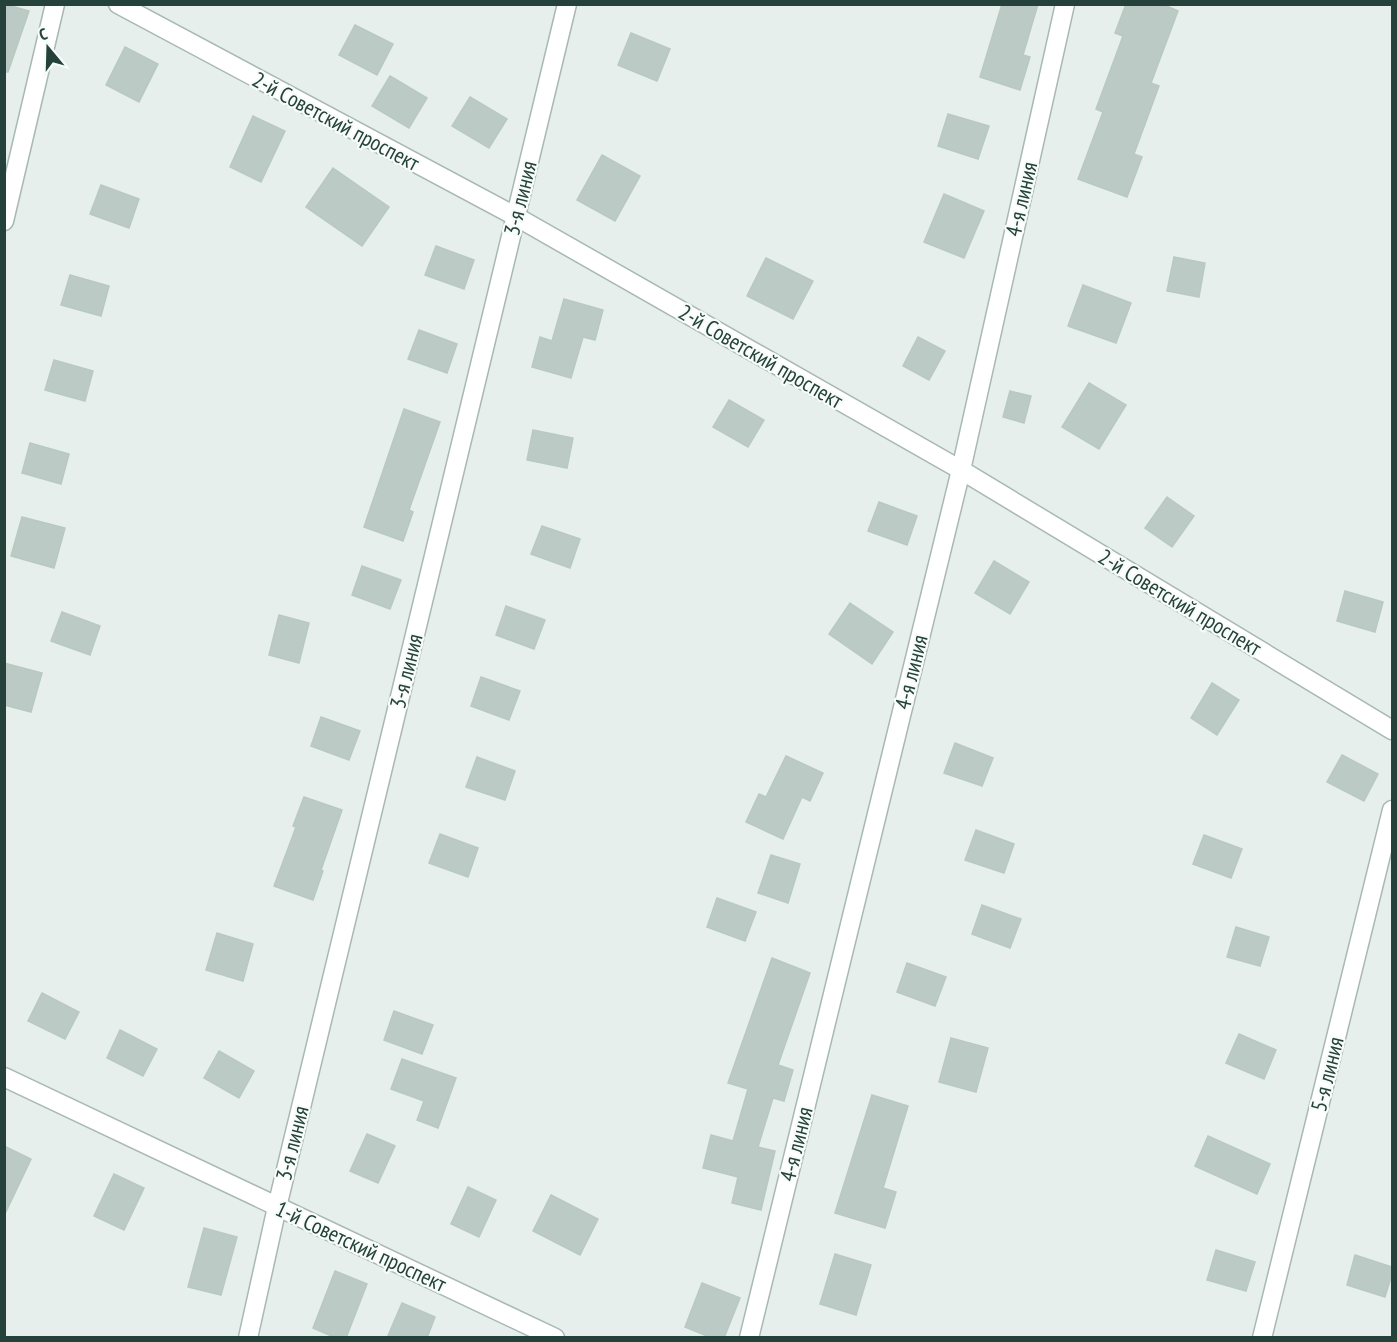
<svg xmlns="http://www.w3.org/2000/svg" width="1397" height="1342" font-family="'PT Sans Narrow',sans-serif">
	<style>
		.building { fill: #bbcac4; stroke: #b8c9c2; stroke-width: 1.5 }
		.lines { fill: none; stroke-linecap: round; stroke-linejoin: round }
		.minor-casing { stroke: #a8b8b2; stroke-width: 21 }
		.minor { stroke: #fff; stroke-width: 18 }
		.labels { text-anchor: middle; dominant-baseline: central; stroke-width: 4.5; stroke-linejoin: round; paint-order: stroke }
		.street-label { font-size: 22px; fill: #24423a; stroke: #f7fbf9 }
	</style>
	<rect width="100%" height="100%" fill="#e6efeb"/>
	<g class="building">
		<polygon points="4,4 29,11 8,72 4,72"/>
		<polygon points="1002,4 1038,4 1023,55 1030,57 1020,90 980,77"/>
		<polygon points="1126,4 1162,4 1178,11 1151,83 1159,86 1134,154 1142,157 1127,197 1078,179 1103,112 1096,109 1123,36 1115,33"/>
		<polygon points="355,25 393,44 377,75 339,55"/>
		<polygon points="631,33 670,49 657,81 618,65"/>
		<polygon points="125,47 158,64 139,102 106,85"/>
		<polygon points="390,76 427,98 409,128 372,106"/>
		<polygon points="470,97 507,119 489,148 452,126"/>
		<polygon points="948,114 989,126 978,159 938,146"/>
		<polygon points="253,116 285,131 261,182 230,167"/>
		<polygon points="602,155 640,176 615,221 577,200"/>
		<polygon points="333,168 389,207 362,246 306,207"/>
		<polygon points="101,185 139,199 129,228 90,214"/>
		<polygon points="944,194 984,211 964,258 924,242"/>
		<polygon points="436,246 474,260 464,289 425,275"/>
		<polygon points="1174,257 1205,263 1199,297 1167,291"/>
		<polygon points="766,258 813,281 793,319 747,296"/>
		<polygon points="70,275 109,286 101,316 61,305"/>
		<polygon points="1083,285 1131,303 1116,343 1068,326"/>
		<polygon points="564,299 603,310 595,340 583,337 571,378 532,367 540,337 552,341"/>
		<polygon points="419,330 457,344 447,373 408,359"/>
		<polygon points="918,337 945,351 929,380 903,366"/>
		<polygon points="54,360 93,371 85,401 45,390"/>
		<polygon points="1089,383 1126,405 1099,449 1062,427"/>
		<polygon points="1010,391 1031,396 1024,423 1003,417"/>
		<polygon points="729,400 764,420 748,447 713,427"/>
		<polygon points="404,409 440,422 409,510 413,512 403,541 364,527"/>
		<polygon points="533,430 573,438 567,468 527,460"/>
		<polygon points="30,443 69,454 61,484 22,473"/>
		<polygon points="1167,497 1194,516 1172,547 1145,528"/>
		<polygon points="879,502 917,516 907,545 868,531"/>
		<polygon points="22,517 65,528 54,568 11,556"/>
		<polygon points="542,526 580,539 570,568 531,554"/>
		<polygon points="994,561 1029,582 1010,614 975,593"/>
		<polygon points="362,566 401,580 390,609 352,595"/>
		<polygon points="1345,591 1383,602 1375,632 1337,621"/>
		<polygon points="850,603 893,632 872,664 829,634"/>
		<polygon points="506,606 545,620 534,649 496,635"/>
		<polygon points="62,612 100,626 90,655 51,641"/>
		<polygon points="279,615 309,623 299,663 269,655"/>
		<polygon points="4,663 42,673 31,712 4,705"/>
		<polygon points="481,677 520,691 509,720 471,706"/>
		<polygon points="1212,683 1239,700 1217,735 1191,718"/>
		<polygon points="321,717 360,731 349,760 311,746"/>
		<polygon points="955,743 993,758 982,786 944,773"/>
		<polygon points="1342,755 1378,774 1364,801 1327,782"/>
		<polygon points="786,756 823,773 810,801 802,797 783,839 746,822 759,794 766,797"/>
		<polygon points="477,757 515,771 505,800 466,787"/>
		<polygon points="304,797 342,810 321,870 323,871 313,900 274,886 296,827 293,826"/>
		<polygon points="976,830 1014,844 1004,873 965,860"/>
		<polygon points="440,834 478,848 468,877 429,863"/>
		<polygon points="1204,835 1242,849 1231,878 1193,864"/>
		<polygon points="771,855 800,864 788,903 758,893"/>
		<polygon points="717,898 756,912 745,941 707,927"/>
		<polygon points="982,905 1021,919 1010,948 972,934"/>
		<polygon points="1236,927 1269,937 1260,966 1227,957"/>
		<polygon points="217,933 253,944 243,981 206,970"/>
		<polygon points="772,958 810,973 778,1065 793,1070 784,1101 773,1098 758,1147 775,1151 761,1210 732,1203 738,1177 703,1168 711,1135 733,1141 748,1089 728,1083"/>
		<polygon points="907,963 946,977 935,1006 897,992"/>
		<polygon points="42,993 79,1012 65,1039 28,1021"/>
		<polygon points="394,1011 433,1025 422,1054 384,1040"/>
		<polygon points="120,1030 157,1049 143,1076 107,1058"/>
		<polygon points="1239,1034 1276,1050 1264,1079 1226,1063"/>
		<polygon points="951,1038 988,1048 976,1092 939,1082"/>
		<polygon points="219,1051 254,1071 239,1098 204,1078"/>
		<polygon points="402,1059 456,1078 438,1128 417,1120 424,1101 391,1089"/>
		<polygon points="872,1095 908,1106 883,1188 896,1192 885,1228 835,1213"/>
		<polygon points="367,1134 395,1146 378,1183 350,1171"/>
		<polygon points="1208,1136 1270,1164 1257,1194 1195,1166"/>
		<polygon points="4,1146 31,1159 4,1216"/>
		<polygon points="114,1174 144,1188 124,1230 94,1216"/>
		<polygon points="468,1187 496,1200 479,1237 451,1224"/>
		<polygon points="551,1195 598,1219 580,1255 533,1231"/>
		<polygon points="204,1228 237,1237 221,1295 188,1287"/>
		<polygon points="1216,1250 1255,1262 1246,1291 1207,1280"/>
		<polygon points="835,1254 871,1265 856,1315 820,1304"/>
		<polygon points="1355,1255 1392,1267 1392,1274 1385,1297 1347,1285"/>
		<polygon points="335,1271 367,1284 346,1338 336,1338 313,1328"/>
		<polygon points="702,1283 740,1298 724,1338 712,1338 685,1327"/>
		<polygon points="402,1303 435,1317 427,1338 387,1338"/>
	</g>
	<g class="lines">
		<defs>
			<g id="minor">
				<polyline points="118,4 515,216 961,470 1392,730"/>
				<polyline points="4,221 55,4"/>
				<polyline points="4,1077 555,1338"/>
				<polyline points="248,1338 277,1207 567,4"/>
				<polyline points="749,1338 961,470 1065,4"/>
				<polyline points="1262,1338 1392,810"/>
			</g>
		</defs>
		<use href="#minor" class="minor-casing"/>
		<use href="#minor" class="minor"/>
	</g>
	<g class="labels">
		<g class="street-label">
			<text transform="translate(336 121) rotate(28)">2-й Советский проспект</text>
			<text transform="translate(520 198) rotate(-76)">3-я линия</text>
			<text transform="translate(1021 199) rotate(-77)">4-я линия</text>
			<text transform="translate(761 356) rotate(30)">2-й Советский проспект</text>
			<text transform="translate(1180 602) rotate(31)">2-й Советский проспект</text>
			<text transform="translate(406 671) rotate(-76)">3-я линия</text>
			<text transform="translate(911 672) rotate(-76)">4-я линия</text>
			<text transform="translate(1327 1074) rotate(-76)">5-я линия</text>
			<text transform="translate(292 1143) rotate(-76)">3-я линия</text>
			<text transform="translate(796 1144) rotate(-76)">4-я линия</text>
			<text transform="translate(361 1246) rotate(25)">1-й Советский проспект</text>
		</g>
	</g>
	<rect width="1397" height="1342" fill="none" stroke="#24423a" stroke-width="12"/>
	<g transform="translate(48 48) rotate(341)" stroke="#f7fbf9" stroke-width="4.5" paint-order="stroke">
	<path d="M0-4.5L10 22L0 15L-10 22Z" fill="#24423a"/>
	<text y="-9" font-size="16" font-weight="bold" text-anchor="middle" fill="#24423a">С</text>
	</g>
</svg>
